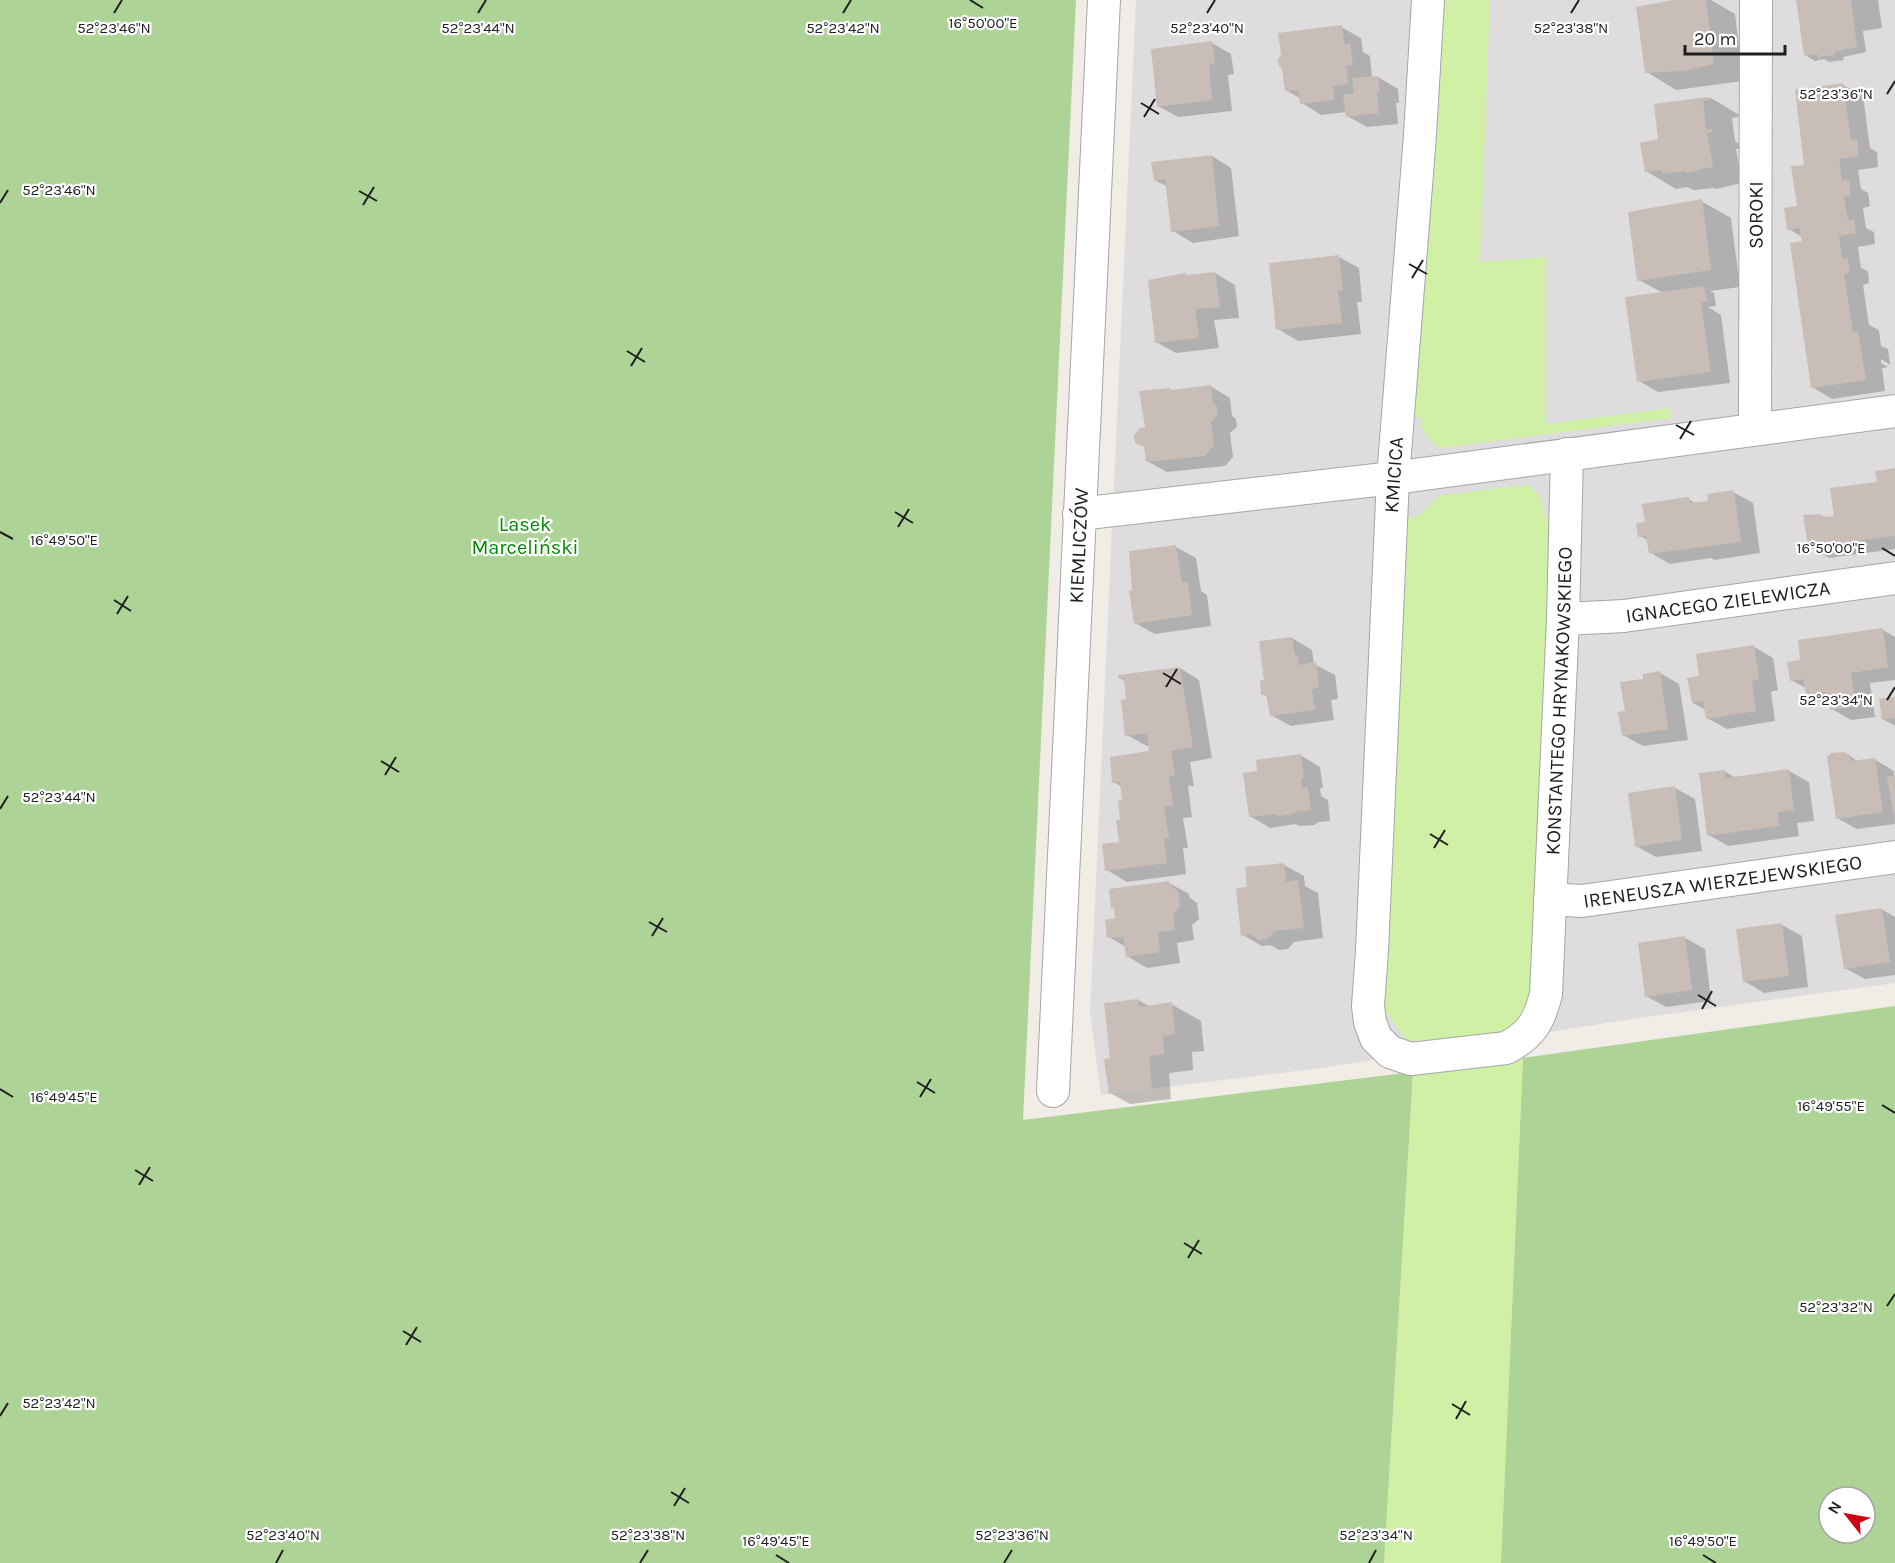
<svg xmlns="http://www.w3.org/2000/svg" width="1895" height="1563" font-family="Karla,sans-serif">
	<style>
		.residential { fill: #dedcdc }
		.grass { fill: #d0f0a6 }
		.forest { fill: #add496; fill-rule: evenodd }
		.shadow { fill: #0003 }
		.building { fill: #c9beb7 }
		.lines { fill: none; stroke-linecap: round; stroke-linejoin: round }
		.street-casing { stroke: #a6a6a6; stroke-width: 34 }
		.street { stroke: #fff; stroke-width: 32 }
		.ticks { fill: none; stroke: #1f1f1f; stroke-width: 2 }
		.labels { text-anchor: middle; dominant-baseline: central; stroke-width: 4.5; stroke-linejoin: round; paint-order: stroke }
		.street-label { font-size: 20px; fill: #1f1f1f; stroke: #fff }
		.park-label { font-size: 20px; fill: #018a02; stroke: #fff }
		.ticks-label { font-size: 15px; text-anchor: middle; fill: #1f1f1f; stroke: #fff; stroke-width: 4.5; stroke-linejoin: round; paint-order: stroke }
	</style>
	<rect width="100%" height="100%" fill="#f1ece5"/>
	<polygon class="residential" points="1136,0 1895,0 1895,983 1632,1019 1321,1068 1101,1095 1090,1012"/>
	<g class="grass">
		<path d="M1442 0H1490L1480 262 1545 257 1546 424 1670 408 1671 418 1440 448C1430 438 1420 433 1421 418L1412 417 1439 61 1442 55 1439 52Z"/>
		<path d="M1527 485C1542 496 1543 499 1543 517L1553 518 1533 999 1511 1033 1413 1048 1386 1012 1384 1004 1407 516 1416 518 1441 495Z"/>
		<polygon points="1523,1058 1501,1563 1384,1563 1413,1072"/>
	</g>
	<g class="forest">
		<polygon points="0,0 1076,0 1023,1120 1413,1072 1384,1563 0,1563"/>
		<path d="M1895 1006V1563H1501L1523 1058ZM1829 1497H1865V1533H1829Z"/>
	</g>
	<g class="shadow">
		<polygon points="1675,0 1711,0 1735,14 1743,81 1676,90 1647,72"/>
		<polygon points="1797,0 1878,0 1882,28 1863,31 1866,52 1843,57 1844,60 1829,62 1824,59 1815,61 1805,55"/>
		<polygon points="1341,27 1361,38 1363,52 1370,56 1372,78 1378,77 1398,89 1399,103 1396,103 1398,124 1367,127 1347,116 1347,112 1321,115 1302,103 1301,99 1286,90"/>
		<polygon points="1212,43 1231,54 1234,74 1228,75 1232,111 1178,117 1158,106"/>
		<polygon points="1843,85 1863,96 1870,148 1877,152 1878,167 1858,170 1861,189 1868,193 1870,206 1863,208 1866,228 1874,232 1875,244 1858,247 1861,268 1868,271 1869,283 1863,285 1869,325 1879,330 1881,346 1888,349 1890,365 1881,359 1881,363 1888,367 1882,368 1885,391 1832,399 1812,387 1803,242 1802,237 1789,229 1798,207 1805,166"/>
		<polygon points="1711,98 1741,116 1732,118 1735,141 1745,148 1736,149 1742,183 1716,189 1714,188 1694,190 1687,187 1676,189 1646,171 1660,141 1656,105"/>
		<polygon points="1212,156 1231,168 1239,236 1193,243 1173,231 1168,187 1155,180"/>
		<polygon points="1701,201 1731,218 1740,287 1710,291 1714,293 1716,306 1708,307 1721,315 1730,383 1658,392 1639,381 1663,293 1639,280"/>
		<polygon points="1339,257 1359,268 1362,302 1357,302 1361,334 1298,341 1278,329"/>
		<polygon points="1215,273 1235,285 1239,318 1214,320 1219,348 1176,353 1156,342 1188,277"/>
		<polygon points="1210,386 1230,398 1232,416 1236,419 1237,427 1230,433 1233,457 1225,466 1167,472 1147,461 1147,428 1173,391"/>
		<polygon points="1895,470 1895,549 1829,558 1809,546 1836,517"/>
		<polygon points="1733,492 1753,503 1760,553 1714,560 1711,558 1670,564 1651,553 1649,541 1640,536 1646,523 1688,499 1697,504 1709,502"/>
		<polygon points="1176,547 1196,558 1201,591 1207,595 1211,626 1155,634 1135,623"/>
		<polygon points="1883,630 1895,637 1895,680 1870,683 1875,717 1851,720 1832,709 1831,705 1827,705 1807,694 1806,688 1791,680"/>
		<polygon points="1292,638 1312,650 1314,664 1335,675 1338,699 1331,700 1334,720 1291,726 1271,715 1268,697 1263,694"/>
		<polygon points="1753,646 1773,658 1778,690 1771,692 1775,721 1727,729 1707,718 1706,710 1693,703 1701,677"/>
		<polygon points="1180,668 1199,680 1212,758 1190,762 1194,786 1188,786 1192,817 1183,818 1188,848 1183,848 1186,874 1127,882 1107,870 1120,843 1124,802 1122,787 1114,782 1150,752 1150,746 1147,746 1127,735 1128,701 1126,682 1120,678"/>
		<polygon points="1660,673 1679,684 1688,740 1643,746 1623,735 1626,713 1645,680"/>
		<polygon points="1895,698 1895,726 1883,719"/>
		<polygon points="1300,755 1320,767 1323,788 1320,788 1321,796 1328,800 1330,821 1319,822 1314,825 1300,826 1295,824 1270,828 1250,816 1259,772"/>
		<polygon points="1850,756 1859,762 1874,759 1894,771 1895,824 1857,829 1837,818"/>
		<polygon points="1724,771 1736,778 1789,771 1809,782 1814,821 1797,823 1799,836 1728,846 1709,835"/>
		<polygon points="1675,788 1695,799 1702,851 1656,857 1636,846"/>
		<polygon points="1284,865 1304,876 1305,886 1318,893 1323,938 1294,942 1288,949 1279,950 1270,945 1262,946 1243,935"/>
		<polygon points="1169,883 1189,894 1189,897 1197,903 1199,919 1192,925 1194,940 1177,943 1180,963 1147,968 1127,956 1126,947 1109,937 1116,919 1116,909 1112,907"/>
		<polygon points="1881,909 1895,917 1895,975 1865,979 1845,968"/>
		<polygon points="1782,925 1802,936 1808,987 1764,993 1744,981"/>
		<polygon points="1685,938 1705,949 1711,1001 1666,1007 1646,996"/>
		<polygon points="1138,1000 1150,1007 1171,1004 1201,1021 1204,1051 1192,1052 1193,1070 1169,1073 1171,1099 1130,1104 1110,1093 1110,1060"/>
	</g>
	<g class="building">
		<polygon points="1673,0 1706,0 1714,64 1684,71 1645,73 1636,7"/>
		<polygon points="1796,0 1851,0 1857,47 1834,52 1835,57 1833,57 1833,55 1820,57 1820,59 1818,59 1817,54 1804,56"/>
		<polygon points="1342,25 1344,44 1350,43 1353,65 1346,66 1348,84 1333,86 1334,100 1300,104 1298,90 1285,91 1282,69 1279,66 1278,59 1281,55 1278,33"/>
		<polygon points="1212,41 1215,64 1209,65 1212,100 1157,107 1151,49"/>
		<polygon points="1378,76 1380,92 1377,93 1379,113 1346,117 1343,95 1354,93 1352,78"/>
		<polygon points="1843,83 1851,140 1857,139 1859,156 1839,159 1842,181 1849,180 1851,196 1844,197 1848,220 1854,219 1856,233 1839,236 1842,259 1848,258 1850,272 1844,274 1850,312 1853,332 1858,331 1866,380 1811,388 1790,243 1802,241 1799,228 1787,230 1784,208 1797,206 1791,166 1804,165 1795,90"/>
		<polygon points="1708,97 1709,100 1703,101 1706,130 1712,129 1712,132 1707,133 1713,167 1685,173 1685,171 1663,174 1662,170 1645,172 1640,143 1658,139 1654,104"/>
		<polygon points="1212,155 1219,226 1171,232 1165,179 1154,181 1151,162"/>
		<polygon points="1702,199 1711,270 1637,281 1628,212"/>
		<polygon points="1339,255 1343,291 1338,291 1342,323 1276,330 1269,263"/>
		<polygon points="1215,272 1220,307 1195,309 1199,336 1197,338 1155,343 1148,280 1185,273 1187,275"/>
		<polygon points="1704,286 1707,301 1701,302 1711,372 1637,382 1625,297"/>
		<polygon points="1211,385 1213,403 1217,406 1218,415 1211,422 1214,445 1205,456 1146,462 1144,447 1135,443 1134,435 1140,428 1145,427 1139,391 1170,388 1171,390"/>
		<polygon points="1895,468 1895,536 1808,547 1803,515 1819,514 1825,517 1834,516 1830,488 1877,482 1875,471"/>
		<polygon points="1734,490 1741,542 1649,554 1646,536 1638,537 1636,523 1645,522 1642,504 1686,497 1689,497 1690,503 1708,501 1707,494"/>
		<polygon points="1176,545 1182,583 1188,582 1192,615 1134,624 1129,591 1132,590 1129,551"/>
		<polygon points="1883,628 1888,667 1851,673 1856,706 1830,710 1827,692 1806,695 1803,679 1790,681 1787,662 1800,660 1798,640"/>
		<polygon points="1292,637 1295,655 1298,655 1299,665 1316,662 1319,688 1312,689 1315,710 1270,716 1266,694 1261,695 1260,680 1264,680 1259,641"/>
		<polygon points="1754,645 1759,679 1752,681 1756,711 1706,719 1703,701 1692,703 1687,678 1699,676 1696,654"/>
		<polygon points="1180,667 1193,747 1171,751 1175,775 1169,776 1173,806 1164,807 1169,838 1164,838 1167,863 1105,871 1102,844 1119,842 1116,820 1120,820 1118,801 1122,800 1120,782 1112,783 1110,757 1149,751 1147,733 1125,736 1121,700 1126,699 1124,678 1119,679 1118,675"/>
		<polygon points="1660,671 1668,729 1622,736 1618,712 1625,711 1620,682 1643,679 1643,674"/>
		<polygon points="1895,697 1895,718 1882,720 1879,699"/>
		<polygon points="1844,752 1850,755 1851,761 1875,758 1883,812 1836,819 1827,757 1831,753"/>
		<polygon points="1301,754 1304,777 1301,778 1302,788 1308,787 1311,810 1298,811 1293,814 1279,816 1274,814 1249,817 1243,773 1257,771 1256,760"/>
		<polygon points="1789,769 1794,810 1778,812 1779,826 1707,836 1699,773 1725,770 1726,778"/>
		<polygon points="1895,776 1895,811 1893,811 1887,777"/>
		<polygon points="1675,786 1682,840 1635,847 1628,793"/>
		<polygon points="1284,863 1286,882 1298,880 1304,928 1274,931 1268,939 1258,940 1251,934 1241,936 1236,888 1247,887 1245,867"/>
		<polygon points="1169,881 1169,884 1178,891 1180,907 1173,914 1175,930 1158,932 1160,952 1126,957 1123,937 1107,938 1105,920 1115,918 1114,907 1111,908 1109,889"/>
		<polygon points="1882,908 1890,962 1844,969 1835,915"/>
		<polygon points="1782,923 1789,976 1743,982 1736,929"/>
		<polygon points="1685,936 1692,990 1645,997 1638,943"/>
		<polygon points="1138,999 1140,1007 1172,1002 1175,1034 1163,1036 1164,1054 1149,1056 1152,1089 1109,1094 1104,1059 1110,1058 1104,1003"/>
	</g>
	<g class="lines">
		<defs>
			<g id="street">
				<path id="s1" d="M1428 0 1420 135 1393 478 1372 951 1368 1006 1370 1022 1376 1038 1390 1052 1411 1059 1506 1048C1531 1035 1539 1022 1546 994L1563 619 1567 454"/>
				<path id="s2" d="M1755 429 1756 0"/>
				<polyline points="1079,514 1393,478 1895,411"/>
				<path id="s3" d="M1563 619 1624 616 1895 578"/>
				<path id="s4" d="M1550 899 1582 901 1895 857"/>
				<path id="s5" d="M1053 1091 1104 0"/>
			</g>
		</defs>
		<use href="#street" class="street-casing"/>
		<use href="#street" class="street"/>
	</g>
	<path class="ticks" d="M970 0 983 8M114 13 122 0M478 13 486 0M843 13 851 0M1207 13 1215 0M1571 13 1579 0M1887 94 1895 81M1141 103 1159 114M1144 117 1155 99M359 191 377 201M0 203 8 190M363 205 374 187M1409 264 1427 274M1412 278 1423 260M627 351 645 362M631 366 642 348M1676 425 1694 435M1680 439 1691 421M895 512 913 523M898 527 909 509M0 532 13 539M1882 548 1895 556M114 600 131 611M117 614 128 596M1163 673 1181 684M1166 687 1177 669M1887 700 1895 687M381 761 399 772M385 775 396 757M0 809 8 796M1430 834 1448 845M1434 848 1445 830M649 922 667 932M652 936 663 918M1698 995 1716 1006M1702 1009 1712 991M917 1082 935 1093M0 1089 13 1097M920 1097 931 1079M1882 1105 1895 1113M135 1170 153 1181M139 1185 150 1167M1184 1243 1202 1254M1188 1258 1199 1240M1887 1306 1895 1294M403 1331 421 1342M406 1345 417 1327M1452 1404 1470 1415M0 1416 8 1403M1456 1419 1466 1401M671 1492 689 1503M674 1506 685 1488M776 1555 789 1563M1703 1555 1716 1563M276 1563 283 1550M640 1563 648 1550M1004 1563 1012 1550M1369 1563 1376 1550"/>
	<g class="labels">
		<g class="street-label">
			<text stroke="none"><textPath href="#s2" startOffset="214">SOROKI</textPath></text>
			<text transform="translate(1394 475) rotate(-86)">KMICICA</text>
			<text stroke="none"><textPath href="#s5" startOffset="546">KIEMLICZÓW</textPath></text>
			<text stroke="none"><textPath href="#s3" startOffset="166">IGNACEGO ZIELEWICZA</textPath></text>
			<text stroke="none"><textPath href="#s1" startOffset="1542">KONSTANTEGO HRYNAKOWSKIEGO</textPath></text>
			<text stroke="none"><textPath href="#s4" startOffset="174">IRENEUSZA WIERZEJEWSKIEGO</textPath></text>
		</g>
		<g class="park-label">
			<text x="525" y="524">Lasek<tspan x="525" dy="23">Marceliński</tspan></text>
		</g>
	</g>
	<g class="ticks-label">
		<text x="983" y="28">16°50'00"E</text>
		<text x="843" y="33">52°23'42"N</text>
		<text x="1571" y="33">52°23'38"N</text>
		<text x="114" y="33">52°23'46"N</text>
		<text x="478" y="33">52°23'44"N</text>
		<text x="1207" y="33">52°23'40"N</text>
		<text x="1836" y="99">52°23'36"N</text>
		<text x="59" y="195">52°23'46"N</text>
		<text x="64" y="545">16°49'50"E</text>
		<text x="1831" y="553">16°50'00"E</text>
		<text x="1836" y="705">52°23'34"N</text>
		<text x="59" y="802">52°23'44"N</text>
		<text x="64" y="1102">16°49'45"E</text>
		<text x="1831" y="1111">16°49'55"E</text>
		<text x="1836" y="1312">52°23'32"N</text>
		<text x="59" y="1408">52°23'42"N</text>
		<text x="283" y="1540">52°23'40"N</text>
		<text x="648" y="1540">52°23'38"N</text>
		<text x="1012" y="1540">52°23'36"N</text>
		<text x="1376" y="1540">52°23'34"N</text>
		<text x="776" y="1546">16°49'45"E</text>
		<text x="1703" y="1546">16°49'50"E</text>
	</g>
	<g transform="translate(1847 1515) rotate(301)"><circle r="28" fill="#ffffff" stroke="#a5a5a5" stroke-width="1.5"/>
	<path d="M0-4.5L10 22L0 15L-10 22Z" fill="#cf0010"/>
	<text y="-9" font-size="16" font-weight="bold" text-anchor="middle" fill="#1f1f1f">N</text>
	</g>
	<path d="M1685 45v9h100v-9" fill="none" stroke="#1f1f1f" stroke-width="3"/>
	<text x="1694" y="45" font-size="18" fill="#1f1f1f" stroke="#ffffff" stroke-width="4.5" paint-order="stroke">20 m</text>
</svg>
